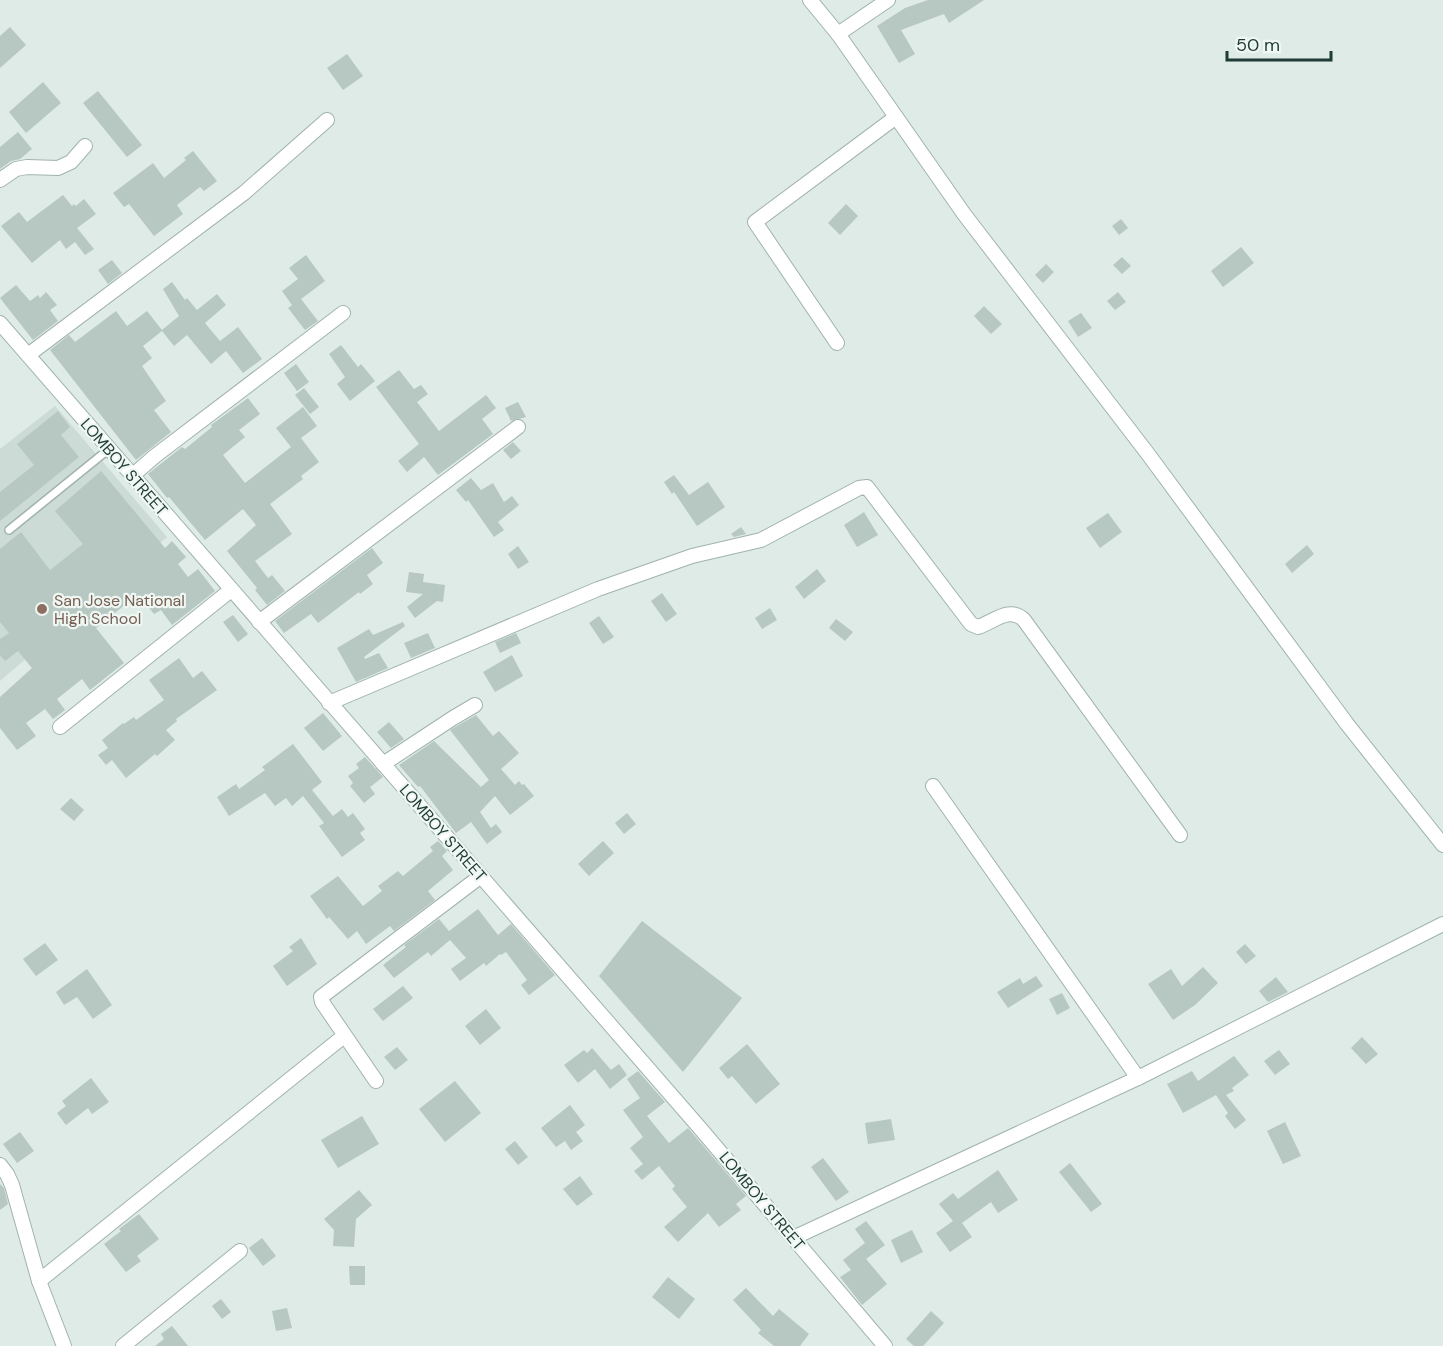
<svg xmlns="http://www.w3.org/2000/svg" width="1443" height="1346" font-family="'DM Sans',sans-serif">
	<style>
		.built { fill: #ccdbd5 }
		.building { fill: #b7c8c2 }
		.lines { fill: none; stroke-linecap: round; stroke-linejoin: round }
		.lane-casing { stroke: #a1b3ad; stroke-width: 10 }
		.street-casing { stroke: #a1b3ad; stroke-width: 16 }
		.lane { stroke: #fff; stroke-width: 7 }
		.street { stroke: #fff; stroke-width: 14 }
		.education-dot { fill: #8d6e63; stroke: #eff7f3; stroke-width: 2 }
		.labels { text-anchor: middle; dominant-baseline: central; stroke-width: 4.5; stroke-linejoin: round; paint-order: stroke }
		.street-label { font-size: 16px; fill: #1f3b35; stroke: #eff7f3 }
		.education-label { font-size: 16px; fill: #785e54; stroke: #eff7f3; text-anchor: start }
	</style>
	<rect width="100%" height="100%" fill="#deebe6"/>
	<polygon class="built" points="55,406 167,537 0,681 0,449"/>
	<g class="building">
		<polygon points="928,0 984,0 949,23 944,14 901,30 915,54 899,63 877,26 905,8"/>
		<polygon points="10,27 26,45 0,68 0,36"/>
		<polygon points="347,54 363,76 343,90 327,68"/>
		<polygon points="43,82 61,103 26,133 9,112"/>
		<polygon points="98,91 142,145 127,157 83,103"/>
		<polygon points="18,132 32,149 20,159 11,161 0,169 0,147"/>
		<polygon points="193,151 217,181 204,191 200,187 177,205 183,214 154,236 129,204 124,207 113,193 153,163 164,178 186,160 184,158"/>
		<polygon points="63,195 72,206 74,204 76,206 84,199 96,214 77,228 94,249 85,255 75,242 66,249 60,240 32,263 1,226 19,212 27,222"/>
		<polygon points="846,204 858,216 840,235 828,223"/>
		<polygon points="1121,219 1128,228 1119,235 1112,226"/>
		<polygon points="1241,247 1254,263 1223,287 1211,271"/>
		<polygon points="306,255 325,281 301,299 318,321 305,330 288,308 292,305 282,291 298,279 289,268"/>
		<polygon points="1122,257 1131,266 1122,274 1113,265"/>
		<polygon points="112,260 122,273 108,284 98,270"/>
		<polygon points="1046,264 1054,272 1043,283 1035,275"/>
		<polygon points="172,282 185,300 187,298 197,310 217,294 226,305 205,323 220,341 238,327 262,359 243,373 226,351 211,364 187,335 174,346 162,331 143,346 152,358 142,366 166,401 154,410 171,432 136,460 50,350 69,335 75,342 116,311 127,326 147,311 162,330 179,316 163,289"/>
		<polygon points="16,285 30,301 38,295 40,298 46,292 57,305 50,310 58,321 33,340 0,298"/>
		<polygon points="1118,292 1126,302 1115,310 1107,301"/>
		<polygon points="984,306 1002,324 991,334 974,316"/>
		<polygon points="1081,313 1092,328 1078,337 1068,321"/>
		<polygon points="341,345 358,367 361,364 375,381 350,401 337,384 345,377 329,354"/>
		<polygon points="296,364 309,382 297,391 284,373"/>
		<polygon points="399,370 414,389 421,385 428,394 417,402 439,431 486,395 496,408 482,419 493,434 438,475 424,457 407,472 398,461 419,444 376,387"/>
		<polygon points="304,388 319,407 310,414 295,395"/>
		<polygon points="248,398 260,414 239,430 245,437 223,455 245,483 291,447 276,428 303,407 317,426 301,438 319,462 301,476 303,479 270,504 292,534 255,561 268,578 272,575 285,591 267,605 255,590 257,588 227,551 256,525 243,509 205,540 169,497 167,498 148,474 182,447 185,449 212,427 211,425"/>
		<polygon points="518,402 526,417 511,421 505,408"/>
		<polygon points="58,411 70,427 61,435 79,457 0,521 0,492 34,465 17,444"/>
		<polygon points="513,442 521,451 511,459 503,450"/>
		<polygon points="101,471 165,548 172,541 186,557 178,564 188,577 198,569 215,591 172,625 161,610 154,614 139,595 126,604 96,628 124,663 90,690 82,679 57,699 65,710 53,719 45,709 26,723 36,736 17,750 0,728 0,697 32,668 18,651 5,661 0,655 0,639 9,633 0,622 0,549 21,532 50,570 83,544 55,511"/>
		<polygon points="674,475 689,495 708,482 725,507 697,526 674,492 672,494 664,482"/>
		<polygon points="471,478 481,490 493,483 504,502 512,496 519,505 498,522 504,530 494,537 468,500 466,502 456,490"/>
		<polygon points="864,512 878,535 857,547 844,525"/>
		<polygon points="1108,513 1122,532 1100,548 1086,528"/>
		<polygon points="741,527 746,534 734,537 731,534"/>
		<polygon points="1307,545 1314,554 1292,573 1285,564"/>
		<polygon points="518,546 529,562 518,569 508,554"/>
		<polygon points="372,548 383,563 367,575 373,584 360,594 359,592 318,623 311,614 284,633 275,621"/>
		<polygon points="817,569 826,581 804,599 795,587"/>
		<polygon points="409,572 424,574 423,582 445,585 443,602 437,601 415,618 407,607 423,594 406,592"/>
		<polygon points="662,593 677,614 666,622 651,601"/>
		<polygon points="770,608 777,620 762,629 755,618"/>
		<polygon points="233,615 248,634 238,642 223,622"/>
		<polygon points="599,616 614,637 603,644 589,623"/>
		<polygon points="836,619 853,632 845,641 829,628"/>
		<polygon points="403,622 405,626 364,657 365,659 379,653 388,668 356,682 337,648 369,629 373,635"/>
		<polygon points="428,633 435,648 411,658 404,643"/>
		<polygon points="516,633 521,643 500,653 495,642"/>
		<polygon points="512,655 523,676 495,692 483,672"/>
		<polygon points="179,658 193,678 202,671 217,690 176,719 177,721 166,730 175,740 157,756 155,754 126,778 112,760 106,765 98,755 108,748 102,740 123,723 124,724 134,717 136,720 164,700 149,680"/>
		<polygon points="323,713 342,736 323,751 304,728"/>
		<polygon points="476,715 493,736 499,731 519,753 501,769 515,785 519,781 522,785 524,784 534,796 510,815 495,796 480,812 491,828 496,824 502,832 487,844 471,822 456,833 420,786 418,787 399,765 434,741 481,787 489,780 450,730"/>
		<polygon points="389,722 404,739 391,748 377,732"/>
		<polygon points="293,744 322,782 312,790 333,816 342,809 348,817 353,813 365,829 360,833 365,840 342,857 319,826 324,823 303,796 292,806 286,798 275,806 265,793 229,816 217,797 236,784 239,789 265,770 262,767"/>
		<polygon points="365,757 383,777 370,787 375,794 364,803 350,786 353,783 348,776 359,768 356,764"/>
		<polygon points="71,798 84,810 74,821 60,809"/>
		<polygon points="627,813 636,824 624,834 615,823"/>
		<polygon points="438,841 447,851 442,856 453,870 428,891 435,900 394,931 390,926 366,944 357,931 348,939 329,917 327,919 310,896 338,876 363,906 382,891 378,886 398,871 403,876 433,851 430,847"/>
		<polygon points="603,841 614,853 589,876 578,864"/>
		<polygon points="478,909 498,935 511,924 555,975 529,995 521,985 527,980 506,952 501,955 500,954 486,966 484,963 460,981 451,969 466,958 450,940 431,956 428,952 394,978 383,965 406,947 404,945 439,919 449,931"/>
		<polygon points="642,921 742,998 683,1072 599,976"/>
		<polygon points="301,938 317,964 287,986 273,966 293,951 289,947"/>
		<polygon points="45,943 58,960 36,976 23,959"/>
		<polygon points="1245,944 1256,956 1246,964 1236,952"/>
		<polygon points="1203,967 1218,983 1195,1005 1173,1020 1148,984 1171,969 1182,986"/>
		<polygon points="87,969 112,1005 93,1019 77,997 64,1005 56,992"/>
		<polygon points="1036,976 1043,986 1008,1008 997,992 1020,978 1023,984"/>
		<polygon points="1276,977 1288,992 1268,1002 1259,991"/>
		<polygon points="403,986 413,998 383,1021 373,1009"/>
		<polygon points="1062,993 1070,1008 1057,1015 1049,999"/>
		<polygon points="486,1009 501,1028 480,1045 465,1026"/>
		<polygon points="1362,1037 1378,1054 1366,1064 1351,1048"/>
		<polygon points="747,1044 780,1084 756,1104 732,1076 728,1079 719,1068"/>
		<polygon points="397,1047 408,1060 395,1070 384,1057"/>
		<polygon points="592,1048 611,1070 619,1064 627,1075 610,1089 595,1069 578,1083 564,1065 584,1050 587,1053"/>
		<polygon points="1279,1050 1290,1064 1275,1075 1264,1061"/>
		<polygon points="1234,1056 1249,1075 1232,1088 1234,1091 1226,1095 1246,1120 1235,1129 1225,1116 1228,1113 1216,1095 1183,1113 1167,1084 1192,1071 1198,1081"/>
		<polygon points="638,1071 665,1102 647,1116 669,1143 688,1128 746,1196 736,1204 741,1210 719,1227 708,1213 678,1242 664,1227 687,1207 672,1189 675,1186 659,1166 642,1180 634,1171 643,1164 630,1148 643,1137 623,1110 640,1098 627,1079"/>
		<polygon points="91,1078 109,1102 92,1114 88,1108 66,1125 57,1113 66,1106 62,1101"/>
		<polygon points="455,1081 481,1113 445,1142 419,1109"/>
		<polygon points="570,1105 585,1125 576,1132 583,1141 571,1150 565,1141 556,1147 541,1128"/>
		<polygon points="362,1116 379,1144 338,1168 321,1140"/>
		<polygon points="891,1119 895,1140 868,1144 865,1123"/>
		<polygon points="1285,1122 1301,1156 1283,1164 1267,1131"/>
		<polygon points="20,1132 34,1151 17,1163 3,1144"/>
		<polygon points="515,1141 528,1157 518,1165 505,1149"/>
		<polygon points="823,1158 849,1192 836,1201 811,1167"/>
		<polygon points="1070,1163 1102,1204 1091,1212 1059,1172"/>
		<polygon points="998,1170 1018,1200 998,1213 991,1202 962,1223 972,1237 950,1252 936,1233 953,1221 939,1204 953,1193 958,1199"/>
		<polygon points="580,1176 593,1194 577,1206 563,1189"/>
		<polygon points="0,1184 4,1188 8,1204 0,1210"/>
		<polygon points="359,1190 372,1205 356,1219 354,1247 333,1246 334,1230 324,1219"/>
		<polygon points="139,1214 159,1239 137,1256 141,1261 126,1272 104,1244 121,1231 119,1229"/>
		<polygon points="866,1221 885,1245 866,1259 887,1284 862,1305 840,1277 851,1270 843,1260 865,1243 855,1229"/>
		<polygon points="912,1230 923,1252 901,1263 891,1240"/>
		<polygon points="262,1238 276,1256 263,1266 249,1248"/>
		<polygon points="349,1266 365,1266 365,1285 350,1285"/>
		<polygon points="668,1277 695,1299 679,1319 652,1297"/>
		<polygon points="746,1288 773,1316 779,1309 809,1334 800,1346 774,1346 758,1333 761,1330 733,1300"/>
		<polygon points="221,1299 231,1312 222,1319 212,1306"/>
		<polygon points="287,1308 292,1328 276,1331 272,1311"/>
		<polygon points="931,1311 944,1323 923,1346 914,1346 906,1339"/>
		<polygon points="172,1326 188,1346 155,1346 164,1339 161,1334"/>
	</g>
	<g class="lines">
		<defs>
			<polyline id="lane" points="9,530 109,449"/>
			<g id="street">
				<polyline points="810,0 838,34 964,214 1148,454 1347,724 1443,845"/>
				<polyline points="838,34 888,0"/>
				<polyline points="0,180 16,169 27,167 58,168 71,162 85,146"/>
				<polyline points="0,323 699,1127 885,1346"/>
				<polyline points="837,343 755,222 896,117"/>
				<polyline points="28,355 244,193 327,120"/>
				<polyline points="132,476 155,456 343,313"/>
				<polyline points="259,622 518,427"/>
				<path d="M329 703 598 589 692 556 761 540 859 488 867 487 971 624 978 627C995 621 1010 606 1024 620L1180 835"/>
				<polyline points="60,727 231,590"/>
				<polyline points="383,764 453,718 475,705"/>
				<polyline points="933,786 1138,1078"/>
				<polyline points="376,1081 322,1002 321,997 481,876"/>
				<polyline points="0,1165 7,1174 12,1185 39,1281 64,1346"/>
				<polyline points="793,1238 1138,1078 1443,924"/>
				<polyline points="39,1281 344,1036"/>
				<polyline points="123,1346 240,1251"/>
			</g>
		</defs>
		<use href="#lane" class="lane-casing"/>
		<use href="#street" class="street-casing"/>
		<use href="#lane" class="lane"/>
		<use href="#street" class="street"/>
	</g>
	<circle class="education-dot" cx="42" cy="609" r="6"/>
	<g class="labels">
		<g class="street-label">
			<text transform="translate(124 467) rotate(49)">LOMBOY STREET</text>
			<text transform="translate(443 833) rotate(49)">LOMBOY STREET</text>
			<text transform="translate(762 1201) rotate(50)">LOMBOY STREET</text>
		</g>
		<g class="education-label">
			<text x="54" y="600">San Jose National<tspan x="54" dy="18">High School</tspan></text>
		</g>
	</g>
	<path d="M1227 51v9h104v-9" fill="none" stroke="#1f3b35" stroke-width="3"/>
	<text x="1236" y="51" font-size="18" fill="#1f3b35" stroke="#eff7f3" stroke-width="4.5" paint-order="stroke">50 m</text>
</svg>
